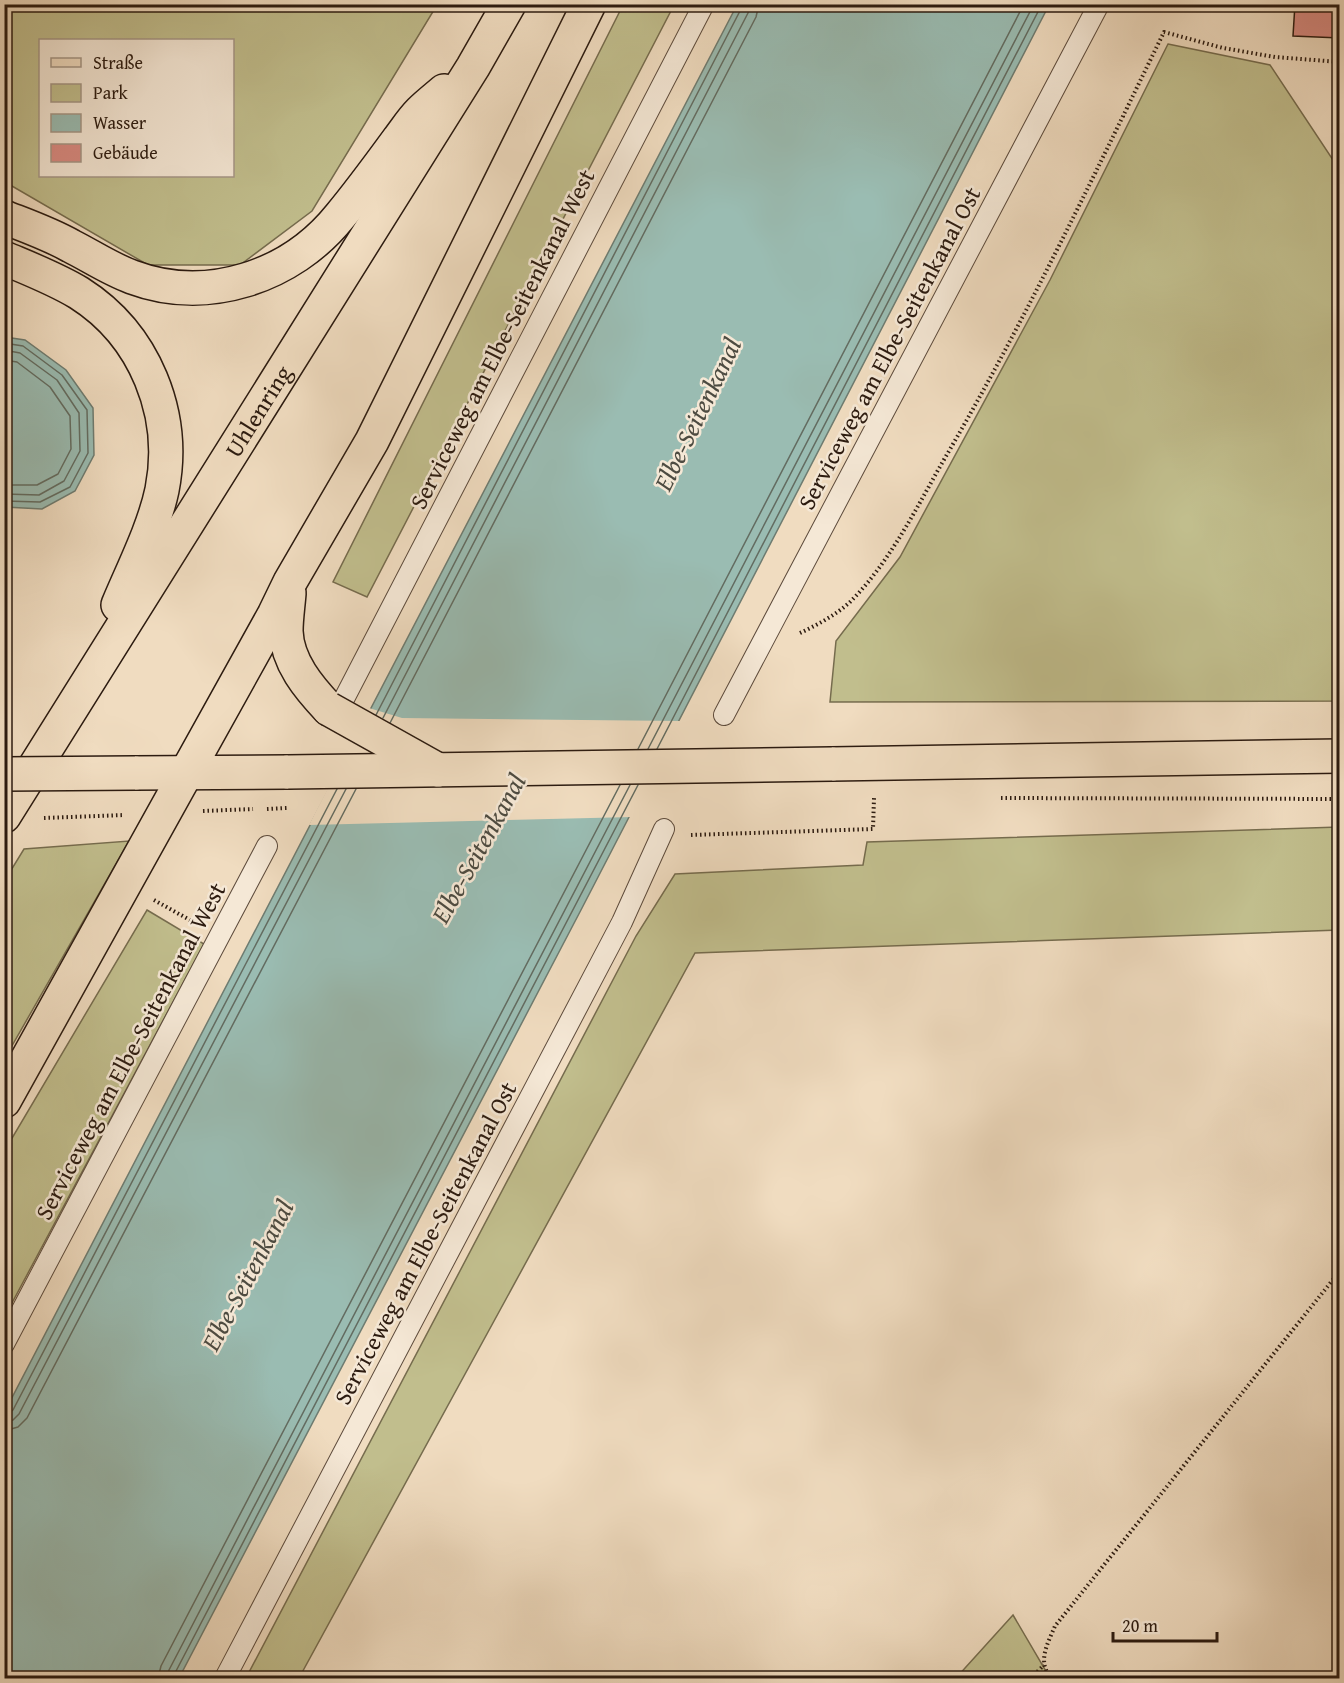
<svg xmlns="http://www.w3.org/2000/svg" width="1344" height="1683" font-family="'Gentium Book Plus',serif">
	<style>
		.green { fill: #c1be8d; stroke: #766c4e; stroke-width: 1.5; fill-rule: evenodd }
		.water { fill: #9abcb2; stroke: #6e7c71; stroke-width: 1.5 }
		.pier { fill: #f0dcc0 }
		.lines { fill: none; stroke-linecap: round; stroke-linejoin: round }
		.shore { stroke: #636c61; stroke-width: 1.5 }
		.building { fill: #da8b83; stroke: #2c1b10; stroke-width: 1.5 }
		.lane-casing { stroke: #5d4b3c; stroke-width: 22 }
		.primary-casing { stroke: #2c1b10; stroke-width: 36 }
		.highway-casing { stroke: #2c1b10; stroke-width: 36 }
		.path { stroke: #2c1b10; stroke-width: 4; stroke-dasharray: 1.5 3; stroke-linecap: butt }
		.lane { stroke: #f5e8d6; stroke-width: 20 }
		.primary { stroke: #f0dcc0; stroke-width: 33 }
		.highway { stroke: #f0dcc0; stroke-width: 33 }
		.primary-bridge-casing { stroke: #2c1b10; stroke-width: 36; stroke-linecap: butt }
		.highway-bridge-casing { stroke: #2c1b10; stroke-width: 36; stroke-linecap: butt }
		.path-bridge { stroke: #2c1b10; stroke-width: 4; stroke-dasharray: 1.5 3; stroke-linecap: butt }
		.primary-bridge { stroke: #f0dcc0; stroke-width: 33 }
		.highway-bridge { stroke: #f0dcc0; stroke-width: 33 }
		.labels { text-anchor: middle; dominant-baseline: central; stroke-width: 5; stroke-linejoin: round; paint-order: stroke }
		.street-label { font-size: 24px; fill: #2c1b10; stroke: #f5e8d6 }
		.water-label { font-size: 26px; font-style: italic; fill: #4d4b41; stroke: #f5e8d6 }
	</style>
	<rect width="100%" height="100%" fill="#f0dcc0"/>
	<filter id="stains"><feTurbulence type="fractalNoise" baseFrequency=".00333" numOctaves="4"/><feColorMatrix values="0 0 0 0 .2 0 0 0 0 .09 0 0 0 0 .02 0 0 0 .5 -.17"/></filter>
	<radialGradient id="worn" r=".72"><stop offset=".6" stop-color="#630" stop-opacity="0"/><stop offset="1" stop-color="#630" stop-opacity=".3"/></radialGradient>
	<g class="green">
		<path d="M5 5H437L312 211 240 265H148L5 182ZM40 40H232V176H40Z"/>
		<polygon points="623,5 674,5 367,597 333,582"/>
		<polygon points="1168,44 1270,65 1339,169 1339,701 830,702 836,641 900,557 1050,280"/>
		<polygon points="1339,827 1339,930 695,953 299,1678 246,1678 636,936 675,874 863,865 867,842"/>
		<polygon points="129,841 5,1058 5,880 24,849"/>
		<polygon points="147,910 204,944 5,1316 5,1150"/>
		<polygon points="1013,1615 1050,1678 956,1678"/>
	</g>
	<g class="water">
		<polygon points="737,5 1049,5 582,908 179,1678 5,1678 4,1413"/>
		<polygon points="5,337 25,340 66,370 93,408 94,455 75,491 42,509 5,507"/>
	</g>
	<polygon class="pier" points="369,708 402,718 681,721 632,817 309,825"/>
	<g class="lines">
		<g class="shore">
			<polyline points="4,343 23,346 62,375 87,410 88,453 70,487 40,502 4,501"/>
			<polyline points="4,350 20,353 57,380 79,413 80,451 64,481 39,495 4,494"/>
			<polyline points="4,360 17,362 50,387 70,416 71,449 58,474 37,485 4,485"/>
			<polyline points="376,715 741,9 742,4"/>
			<polyline points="383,718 748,13 750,4"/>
			<polyline points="390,723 756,17 759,4"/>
			<polyline points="638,749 1024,4"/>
			<polyline points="648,749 1034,4"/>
			<polyline points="657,749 1042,4"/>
			<polyline points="4,1414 9,1413 13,1410 337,789"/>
			<polyline points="4,1422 13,1420 19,1414 346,789"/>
			<polyline points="4,1431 18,1427 27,1418 356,789"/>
			<polyline points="158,1678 161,1666 620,785"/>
			<polyline points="167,1678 169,1670 630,785"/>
			<polyline points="175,1678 175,1673 638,785"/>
		</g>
	</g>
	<polygon class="building" points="1295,4 1340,4 1340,38 1293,36"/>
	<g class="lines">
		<defs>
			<g id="lane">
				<polyline points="345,697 704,4"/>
				<polyline points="724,715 1099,4"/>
				<polyline points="4,1344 267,846"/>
				<polyline points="225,1678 622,922 664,829"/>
			</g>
			<g id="primary">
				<polyline points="832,764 1340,756"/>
				<polyline points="135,773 288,772"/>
			</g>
			<g id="highway">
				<path d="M4 217C27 226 50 234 71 246 91 256 110 269 132 277 207 305 291 277 340 216 360 192 379 166 398 140 405 131 412 120 420 112 428 104 436 98 444 91"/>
				<path d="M4 258C30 269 56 279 79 293 145 335 177 414 162 490 154 528 133 569 118 605"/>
				<path d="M289 593C288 606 286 619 286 631 287 662 309 688 329 709"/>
				<path id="s1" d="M4 816 473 67 509 4"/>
				<polyline points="4,1101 274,615 290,582 372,441 589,4"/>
			</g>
		</defs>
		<use href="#lane" class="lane-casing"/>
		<use href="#primary" class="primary-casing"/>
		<use href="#highway" class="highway-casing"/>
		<g class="path">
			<path d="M800 633C817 625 836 615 850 602 893 559 919 502 949 451 1028 315 1095 173 1164 32L1223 48 1275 57 1340 62"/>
			<polyline points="1001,798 1340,799"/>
			<polyline points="203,811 253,809"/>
			<polyline points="44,818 124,815"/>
			<polyline points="691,835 873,829 874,798"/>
			<polyline points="154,900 197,924"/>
			<polyline points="1031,1678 1044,1665"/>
			<path d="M1052 1678C1036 1663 1048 1643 1055 1626L1340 1271"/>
		</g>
		<use href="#lane" class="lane"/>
		<use href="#primary" class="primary"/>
		<use href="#highway" class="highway"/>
		<defs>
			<g id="primary-bridge">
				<polyline points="288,772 832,764"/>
				<polyline points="4,774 135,773"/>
			</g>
			<polyline id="highway-bridge" points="329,709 438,770"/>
		</defs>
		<use href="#primary-bridge" class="primary-bridge-casing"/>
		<use href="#highway-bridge" class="highway-bridge-casing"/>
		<polyline class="path-bridge" points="267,809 287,808"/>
		<use href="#primary-bridge" class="primary-bridge"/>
		<use href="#highway-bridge" class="highway-bridge"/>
	</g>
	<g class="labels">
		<g class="street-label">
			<text transform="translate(502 339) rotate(-63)">Serviceweg am Elbe-Seitenkanal West</text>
			<text transform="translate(889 348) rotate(-62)">Serviceweg am Elbe-Seitenkanal Ost</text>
			<text stroke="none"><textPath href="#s1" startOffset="478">Uhlenring</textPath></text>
			<text transform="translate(130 1051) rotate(-62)">Serviceweg am Elbe-Seitenkanal West</text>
			<text transform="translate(425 1243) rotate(-62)">Serviceweg am Elbe-Seitenkanal Ost</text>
		</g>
		<g class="water-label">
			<text transform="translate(697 414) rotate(-64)">Elbe-Seitenkanal</text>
			<text transform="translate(478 848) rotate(-61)">Elbe-Seitenkanal</text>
			<text transform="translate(247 1275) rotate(-62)">Elbe-Seitenkanal</text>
		</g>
	</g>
	<rect width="1344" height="1683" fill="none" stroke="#f0dcc0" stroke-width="24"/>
	<rect x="6" y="6" width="1332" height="1671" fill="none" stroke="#2c1b10" stroke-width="3"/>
	<rect x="12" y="12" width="1320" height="1659" fill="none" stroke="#2c1b10" stroke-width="1.5"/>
	<rect x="39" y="39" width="195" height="138" fill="#f5e8d6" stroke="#a59687" stroke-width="1.5"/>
	<rect x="51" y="58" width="30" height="9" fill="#f0dcc0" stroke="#a59687" stroke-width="1.5"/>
	<text x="93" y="69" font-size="18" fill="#2c1b10">Straße</text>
	<rect x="51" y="84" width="30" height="18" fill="#c1be8d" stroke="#a59687" stroke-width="1.5"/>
	<text x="93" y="99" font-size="18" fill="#2c1b10">Park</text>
	<rect x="51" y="114" width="30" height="18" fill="#9abcb2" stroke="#a59687" stroke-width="1.5"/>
	<text x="93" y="129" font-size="18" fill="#2c1b10">Wasser</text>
	<rect x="51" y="144" width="30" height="18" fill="#da8b83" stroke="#a59687" stroke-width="1.5"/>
	<text x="93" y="159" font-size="18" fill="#2c1b10">Gebäude</text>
	<path d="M1113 1632v9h104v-9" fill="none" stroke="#2c1b10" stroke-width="3"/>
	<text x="1122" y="1632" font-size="18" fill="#2c1b10" stroke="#f5e8d6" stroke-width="4.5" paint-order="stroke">20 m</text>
	<rect width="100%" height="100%" filter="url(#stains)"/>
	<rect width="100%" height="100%" fill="url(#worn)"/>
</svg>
